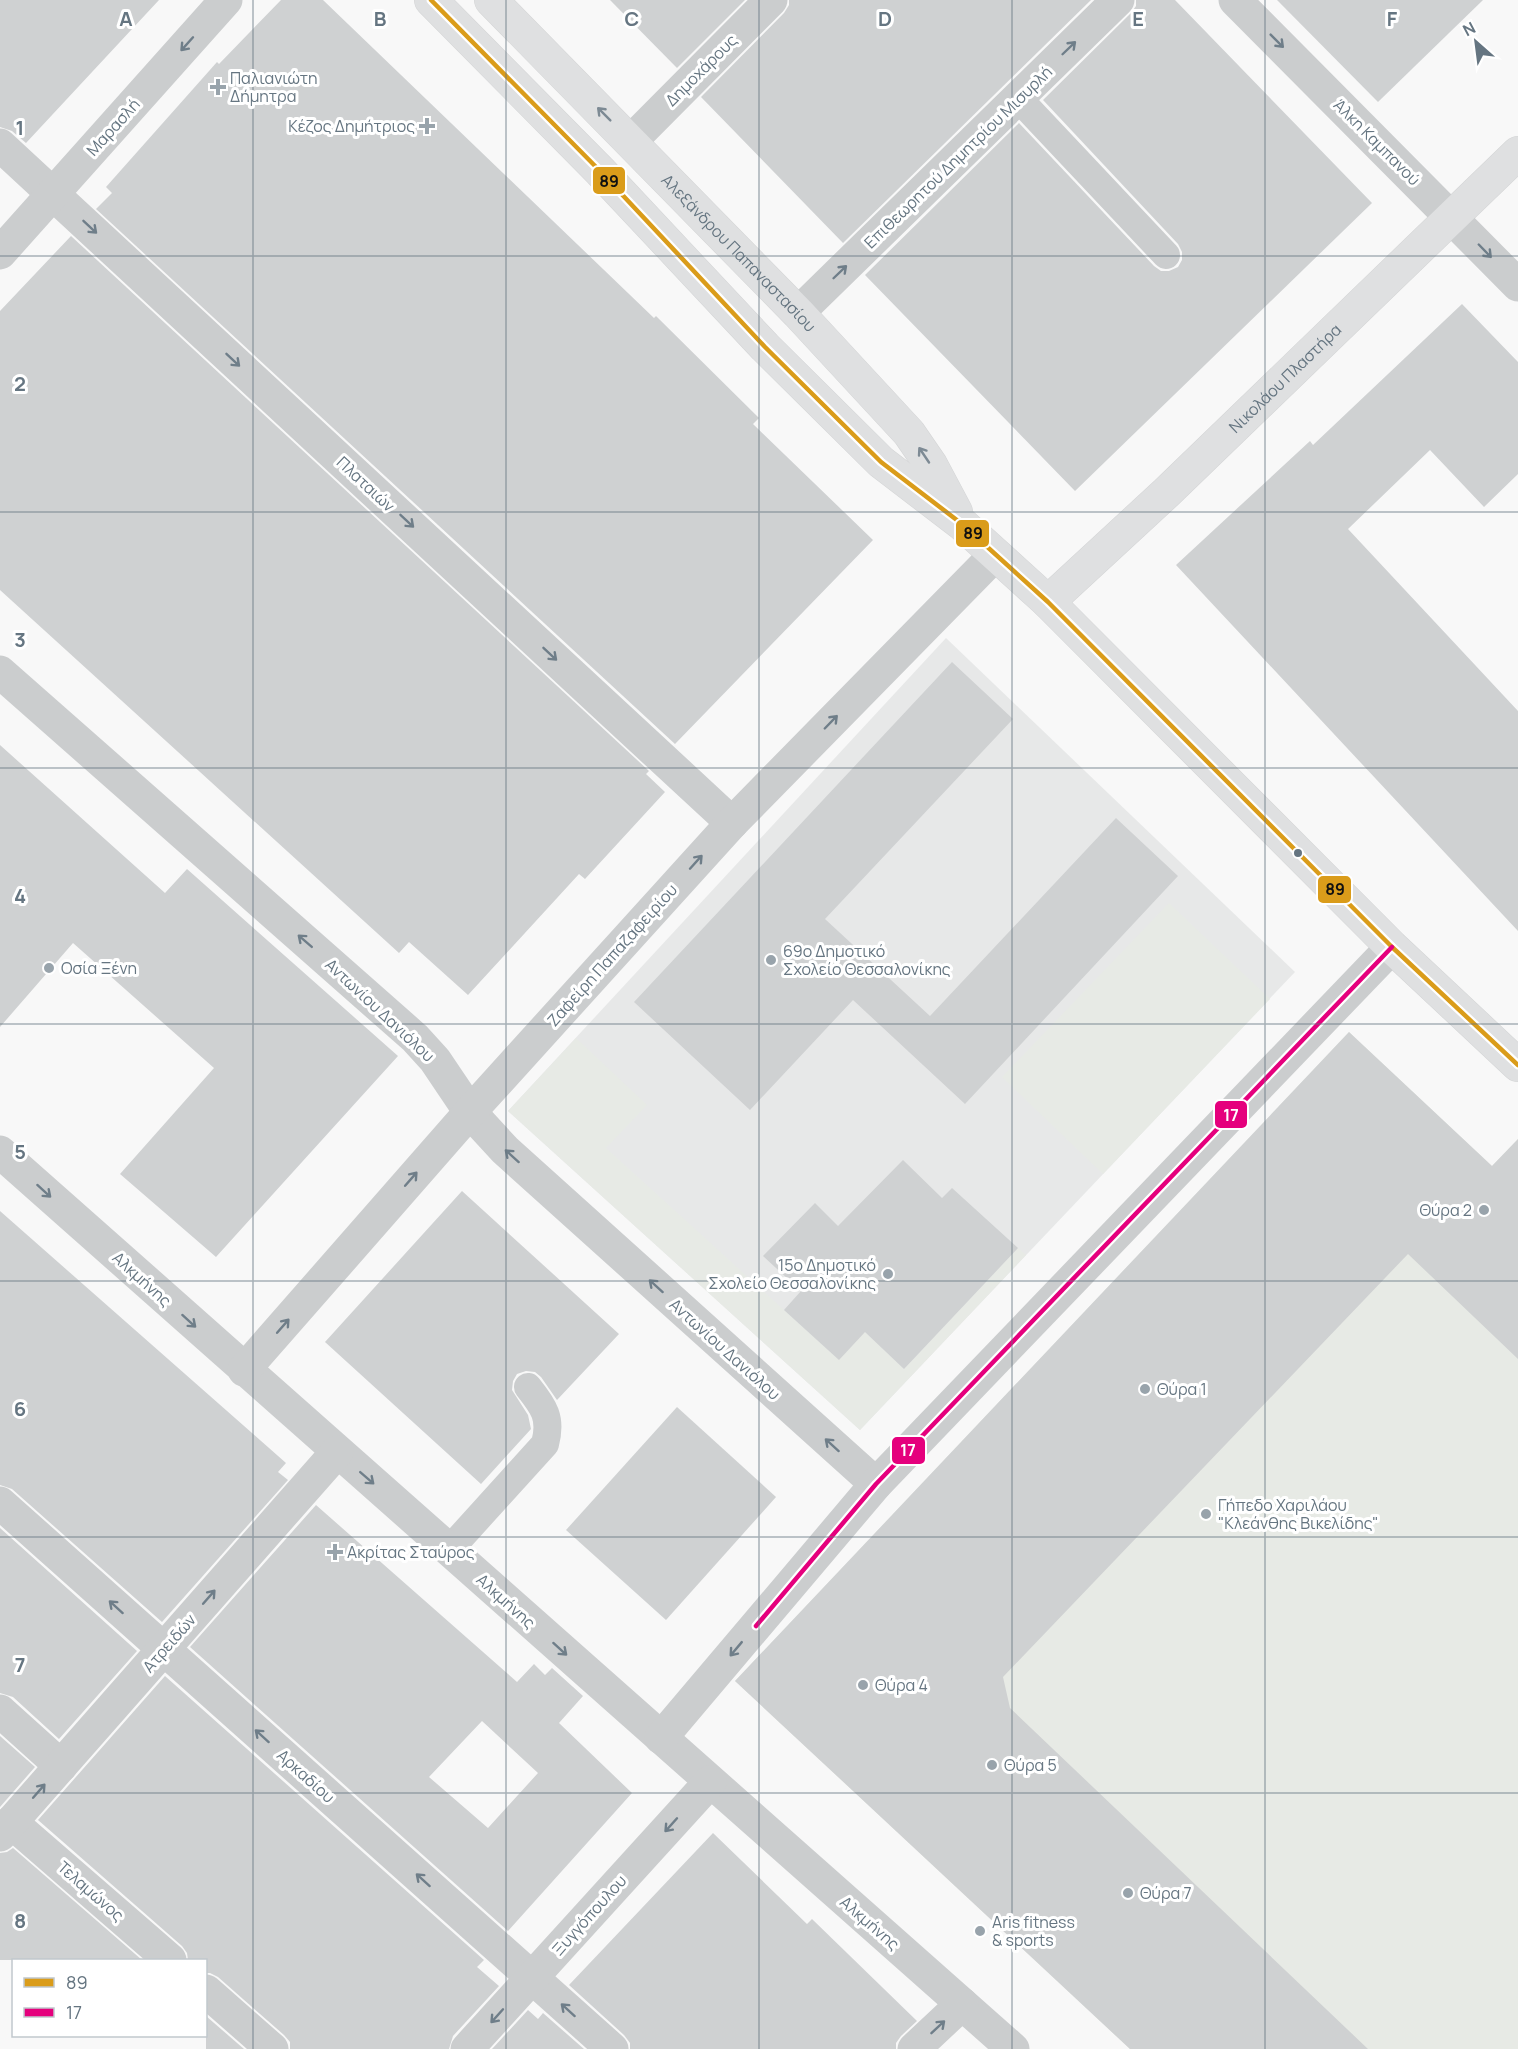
<svg xmlns="http://www.w3.org/2000/svg" width="1518" height="2049" font-family="Manrope,sans-serif">
	<style>
		.built { fill: #e7e8e8 }
		.green { fill: #e7eae5 }
		.building { fill: #cfd1d2; fill-rule: evenodd }
		.lines { fill: none; stroke-linecap: round; stroke-linejoin: round }
		.secondary-casing { stroke: #d4d5d6; stroke-width: 34 }
		.service { stroke: #cbcdce; stroke-width: 28 }
		.minor { stroke: #cbcdce; stroke-width: 33 }
		.secondary { stroke: #dfe0e1; stroke-width: 33 }
		.bus-1-casing { stroke: #fff; stroke-width: 9 }
		.bus-2-casing { stroke: #fff; stroke-width: 9 }
		.bus-1 { stroke: #da9c1a; stroke-width: 4.5 }
		.bus-2 { stroke: #e5007d; stroke-width: 4.5 }
		.oneway { stroke: #6f7e89 }
		.oneway2 { stroke: #7d8a94 }
		.grid { fill: none; stroke: #657581; stroke-width: 1.5; stroke-opacity: 0.55 }
		.poi-dot { fill: #98a3ab; stroke: #fff; stroke-width: 2 }
		.bus-dot { fill: #657581; stroke: #fff; stroke-width: 2 }
		.labels { text-anchor: middle; dominant-baseline: central; stroke-width: 6; stroke-linejoin: round; paint-order: stroke }
		.street-label { font-size: 16px; fill: #657581; stroke: #fff }
		.poi-label { font-size: 16px; fill: #657581; stroke: #fff; text-anchor: start }
		.grid-label { font-size: 20px; text-anchor: middle; font-weight: bold; fill: #657581; stroke: #fff; stroke-width: 6; stroke-linejoin: round; paint-order: stroke }
		.line-badge { stroke: #fff; stroke-width: 2 }
		.badge-label { font-size: 16px; text-anchor: middle; font-weight: bold; fill: #fff }
		.pale-badge-label { font-size: 16px; text-anchor: middle; font-weight: bold; fill: #111 }
	</style>
	<rect width="100%" height="100%" fill="#f8f8f8"/>
	<polygon class="built" points="946,638 1295,972 860,1430 508,1111"/>
	<g class="green">
		<polygon points="1169,903 1270,999 1103,1174 1002,1077"/>
		<polygon points="1349,1032 1492,1166 1518,1139 1518,2049 1130,2049 735,1681"/>
		<polygon points="576,1038 647,1105 606,1148 839,1360 865,1332 904,1369 1018,1248 1026,1255 860,1430 508,1111"/>
	</g>
	<g class="building">
		<polygon points="0,0 159,0 26,143 12,131 0,127"/>
		<polygon points="281,0 323,0 654,318 656,316 759,418 753,424 873,540 675,744 96,209 112,193 106,187 217,62 219,64"/>
		<polygon points="610,0 745,0 677,68"/>
		<polygon points="789,0 1091,0 843,243 701,97 784,13 789,5"/>
		<polygon points="1136,0 1175,0 1372,203 1075,491 865,275 1019,123 1154,266 1161,271 1169,271 1178,267 1182,260 1182,252 1178,244 1043,100 1131,13 1136,6"/>
		<polygon points="1277,0 1483,0 1378,102"/>
		<polygon points="71,236 649,771 646,774 665,792 585,879 579,874 468,995 409,942 399,953 0,590 0,311"/>
		<polygon points="1462,304 1518,362 1518,474 1484,507 1430,450 1348,529 1518,711 1518,931 1176,565 1310,441 1313,445"/>
		<polygon points="952,662 1013,719 825,919 930,1016 1116,818 1178,876 965,1104 853,1000 750,1110 634,1002"/>
		<polygon points="0,745 165,893 187,869 398,1056 216,1257 120,1174 214,1068 73,943 0,1027"/>
		<polygon points="1349,1032 1492,1166 1518,1139 1518,1359 1408,1254 1003,1677 1010,1708 1368,2049 1130,2049 735,1681"/>
		<polygon points="903,1160 942,1198 952,1188 1018,1248 904,1369 865,1332 839,1360 784,1310 801,1291 763,1256 815,1203 838,1226"/>
		<polygon points="462,1191 619,1334 557,1400 541,1377 535,1372 526,1371 517,1374 513,1381 512,1390 528,1415 531,1429 481,1484 325,1342"/>
		<polygon points="0,1211 286,1463 278,1472 288,1480 162,1622 12,1489 0,1485"/>
		<polygon points="677,1407 776,1497 666,1620 566,1530"/>
		<path d="M316 1505 517 1682 534 1664 545 1675 552 1668 583 1696 559 1723 632 1793 508 1931 190 1647ZM482 1721 538 1773 488 1828 429 1777Z"/>
		<polygon points="0,1528 137,1651 59,1739 13,1697 0,1693"/>
		<polygon points="165,1676 484,1960 477,1967 499,1986 453,2036 449,2049 290,2049 290,2042 284,2035 218,1977 210,1973 206,1973 206,1960 188,1960 187,1953 182,1946 38,1820"/>
		<polygon points="0,1736 35,1767 0,1807"/>
		<polygon points="713,1833 807,1924 812,1919 917,2021 901,2036 896,2043 896,2049 630,2049 630,2043 624,2035 569,1985"/>
		<polygon points="13,1848 142,1960 0,1960 0,1853 7,1852"/>
		<polygon points="528,2010 538,2019 543,2013 584,2049 492,2049"/>
		<polygon points="206,2016 244,2049 206,2049"/>
	</g>
	<g class="lines">
		<defs>
			<g id="secondary">
				<polyline points="431,0 600,171 765,347 881,462 962,524 1048,602 1392,947 1518,1065"/>
				<path id="s1" d="M491 0 798 313 909 433 931 465 956 512"/>
				<path id="s2" d="M1048 602 1166 493 1518 153"/>
			</g>
		</defs>
		<use href="#secondary" class="secondary-casing"/>
		<g class="service">
			<polyline points="1018,98 1166,255"/>
			<path d="M449 1550 545 1444C552 1418 544 1407 528 1387"/>
		</g>
		<g class="minor">
			<polyline points="1235,0 1518,285"/>
			<polyline points="631,141 771,0"/>
			<polyline points="0,145 732,823"/>
			<polyline points="0,253 226,0"/>
			<polyline points="798,313 1118,0"/>
			<polyline points="0,672 415,1038 435,1060 470,1112 505,1150 876,1484"/>
			<polyline points="0,1152 1013,2049"/>
			<polyline points="244,1370 470,1112 732,823 995,555"/>
			<polyline points="0,1503 612,2049"/>
			<polyline points="0,1711 61,1766"/>
			<polyline points="661,1738 876,1484 1392,947"/>
			<polyline points="11,1822 170,1960"/>
			<polyline points="0,1835 337,1452"/>
			<polyline points="206,1991 272,2049"/>
			<polyline points="467,2049 710,1782"/>
			<polyline points="914,2049 962,2004"/>
		</g>
		<use href="#secondary" class="secondary"/>
		<defs>
			<polyline id="bus-1" points="431,0 600,171 765,347 881,462 962,524 1048,602 1392,947 1518,1065"/>
			<polyline id="bus-2" points="756,1626 876,1484 1392,947"/>
		</defs>
		<use href="#bus-1" class="bus-1-casing"/>
		<use href="#bus-2" class="bus-2-casing"/>
		<use href="#bus-1" class="bus-1"/>
		<use href="#bus-2" class="bus-2"/>
	</g>
	<defs><path id="oneway-shaft" d="M-6 0H5M1.5-3L5.5 0L1.5 3" fill="none" stroke-width="1.6" stroke-linecap="round" stroke-linejoin="round" transform="scale(1.5)"/></defs>
	<g class="oneway">
		<use href="#oneway-shaft" transform="translate(1277 41) rotate(45)"/>
		<use href="#oneway-shaft" transform="translate(187 44) rotate(132)"/>
		<use href="#oneway-shaft" transform="translate(1069 48) rotate(-44)"/>
		<use href="#oneway-shaft" transform="translate(90 227) rotate(43)"/>
		<use href="#oneway-shaft" transform="translate(1485 251) rotate(46)"/>
		<use href="#oneway-shaft" transform="translate(840 272) rotate(-44)"/>
		<use href="#oneway-shaft" transform="translate(233 360) rotate(43)"/>
		<use href="#oneway-shaft" transform="translate(407 521) rotate(43)"/>
		<use href="#oneway-shaft" transform="translate(550 654) rotate(43)"/>
		<use href="#oneway-shaft" transform="translate(831 722) rotate(-46)"/>
		<use href="#oneway-shaft" transform="translate(696 862) rotate(-48)"/>
		<use href="#oneway-shaft" transform="translate(305 941) rotate(-139)"/>
		<use href="#oneway-shaft" transform="translate(512 1156) rotate(-138)"/>
		<use href="#oneway-shaft" transform="translate(411 1179) rotate(-49)"/>
		<use href="#oneway-shaft" transform="translate(44 1191) rotate(42)"/>
		<use href="#oneway-shaft" transform="translate(656 1286) rotate(-138)"/>
		<use href="#oneway-shaft" transform="translate(189 1321) rotate(42)"/>
		<use href="#oneway-shaft" transform="translate(283 1326) rotate(-49)"/>
		<use href="#oneway-shaft" transform="translate(832 1445) rotate(-138)"/>
		<use href="#oneway-shaft" transform="translate(367 1478) rotate(41)"/>
		<use href="#oneway-shaft" transform="translate(209 1597) rotate(-49)"/>
		<use href="#oneway-shaft" transform="translate(116 1607) rotate(-138)"/>
		<use href="#oneway-shaft" transform="translate(560 1649) rotate(42)"/>
		<use href="#oneway-shaft" transform="translate(736 1649) rotate(130)"/>
		<use href="#oneway-shaft" transform="translate(262 1736) rotate(-138)"/>
		<use href="#oneway-shaft" transform="translate(39 1791) rotate(-49)"/>
		<use href="#oneway-shaft" transform="translate(671 1825) rotate(132)"/>
		<use href="#oneway-shaft" transform="translate(423 1880) rotate(-138)"/>
		<use href="#oneway-shaft" transform="translate(568 2010) rotate(-138)"/>
		<use href="#oneway-shaft" transform="translate(497 2016) rotate(132)"/>
		<use href="#oneway-shaft" transform="translate(938 2027) rotate(-43)"/>
	</g>
	<g class="oneway2">
		<use href="#oneway-shaft" transform="translate(604 114) rotate(-135)"/>
		<use href="#oneway-shaft" transform="translate(924 455) rotate(-124)"/>
	</g>
	<path class="grid" d="M253 0V2049M506 0V2049M759 0V2049M1012 0V2049M1265 0V2049M0 256H1518M0 512H1518M0 768H1518M0 1024H1518M0 1281H1518M0 1537H1518M0 1793H1518"/>
	<g class="poi-dot">
		<path d="M215 78h6v6h6v6h-6v6h-6v-6h-6v-6h6z"/>
		<path d="M424 117h6v6h6v6h-6v6h-6v-6h-6v-6h6z"/>
		<circle cx="771" cy="960" r="6"/>
		<circle cx="49" cy="968" r="6"/>
		<circle cx="1484" cy="1210" r="6"/>
		<circle cx="888" cy="1274" r="6"/>
		<circle cx="1145" cy="1389" r="6"/>
		<circle cx="1206" cy="1514" r="6"/>
		<path d="M332 1543h6v6h6v6h-6v6h-6v-6h-6v-6h6z"/>
		<circle cx="863" cy="1685" r="6"/>
		<circle cx="992" cy="1765" r="6"/>
		<circle cx="1128" cy="1893" r="6"/>
		<circle cx="980" cy="1931" r="6"/>
	</g>
	<circle class="bus-dot" cx="1298" cy="853" r="5"/>
	<g class="labels">
		<g class="street-label">
			<text transform="translate(701 70) rotate(-45)">Δημοχάρους</text>
			<text transform="translate(113 127) rotate(-48)">Μαρασλή</text>
			<text transform="translate(1377 142) rotate(45)">Άλκη Καμπανού</text>
			<text transform="translate(958 157) rotate(-44)">Επιθεωρητού Δημητρίου Μισυρλή</text>
			<text stroke="none"><textPath href="#s1" startOffset="354">Αλεξάνδρου Παπαναστασίου</textPath></text>
			<text stroke="none"><textPath href="#s2" startOffset="326">Νικολάου Πλαστήρα</textPath></text>
			<text transform="translate(366 484) rotate(43)">Πλαταιών</text>
			<text transform="translate(612 955) rotate(-48)">Ζαφείρη Παπαζαφειρίου</text>
			<text transform="translate(380 1010) rotate(43)">Αντωνίου Δανιόλου</text>
			<text transform="translate(142 1279) rotate(42)">Αλκμήνης</text>
			<text transform="translate(725 1349) rotate(42)">Αντωνίου Δανιόλου</text>
			<text transform="translate(506 1601) rotate(42)">Αλκμήνης</text>
			<text transform="translate(169 1643) rotate(-49)">Ατρειδών</text>
			<text transform="translate(306 1776) rotate(42)">Αρκαδίου</text>
			<text transform="translate(91 1891) rotate(41)">Τελαμώνος</text>
			<text transform="translate(589 1915) rotate(-48)">Ξυγγόπουλου</text>
			<text transform="translate(870 1923) rotate(41)">Αλκμήνης</text>
		</g>
		<g class="poi-label">
			<text x="230" y="78">Παλιανιώτη<tspan x="230" dy="18">Δήμητρα</tspan></text>
			<text x="415" y="126" text-anchor="end">Κέζος Δημήτριος</text>
			<text x="783" y="951">69ο Δημοτικό<tspan x="783" dy="18">Σχολείο Θεσσαλονίκης</tspan></text>
			<text x="61" y="968">Οσία Ξένη</text>
			<text x="1472" y="1210" text-anchor="end">Θύρα 2</text>
			<text x="876" y="1265" text-anchor="end">15ο Δημοτικό<tspan x="876" dy="18">Σχολείο Θεσσαλονίκης</tspan></text>
			<text x="1157" y="1389">Θύρα 1</text>
			<text x="1218" y="1505">Γήπεδο Χαριλάου<tspan x="1218" dy="18">"Κλεάνθης Βικελίδης"</tspan></text>
			<text x="347" y="1552">Ακρίτας Σταύρος</text>
			<text x="875" y="1685">Θύρα 4</text>
			<text x="1004" y="1765">Θύρα 5</text>
			<text x="1140" y="1893">Θύρα 7</text>
			<text x="992" y="1922">Aris fitness<tspan x="992" dy="18">&amp; sports</tspan></text>
		</g>
	</g>
	<g class="grid-label">
		<text x="126" y="26">A</text>
		<text x="380" y="26">B</text>
		<text x="632" y="26">C</text>
		<text x="885" y="26">D</text>
		<text x="1138" y="26">E</text>
		<text x="1392" y="26">F</text>
		<text x="20" y="135">1</text>
		<text x="20" y="391">2</text>
		<text x="20" y="647">3</text>
		<text x="20" y="903">4</text>
		<text x="20" y="1159">5</text>
		<text x="20" y="1416">6</text>
		<text x="20" y="1672">7</text>
		<text x="20" y="1928">8</text>
	</g>
	<g class="line-badge">
		<rect x="592" y="166" width="34" height="29" rx="6" fill="#da9c1a"/>
		<rect x="955" y="519" width="35" height="29" rx="6" fill="#da9c1a"/>
		<rect x="1317" y="875" width="35" height="29" rx="6" fill="#da9c1a"/>
		<rect x="1214" y="1100" width="34" height="29" rx="6" fill="#e5007d"/>
		<rect x="891" y="1436" width="35" height="29" rx="6" fill="#e5007d"/>
	</g>
	<g class="badge-label">
		<text x="1231" y="1121">17</text>
		<text x="908" y="1456">17</text>
	</g>
	<g class="pale-badge-label">
		<text x="609" y="187">89</text>
		<text x="973" y="539">89</text>
		<text x="1335" y="895">89</text>
	</g>
	<rect x="12" y="1959" width="195" height="78" fill="#ffffff" stroke="#c1c8cd" stroke-width="1.5"/>
	<rect x="24" y="1978" width="30" height="9" fill="#da9c1a" stroke="#c1c8cd" stroke-width="1.5"/>
	<text x="66" y="1989" font-size="18" fill="#657581">89</text>
	<rect x="24" y="2008" width="30" height="9" fill="#e5007d" stroke="#c1c8cd" stroke-width="1.5"/>
	<text x="66" y="2019" font-size="18" fill="#657581">17</text>
	<g transform="translate(1476 42) rotate(332)" stroke="#ffffff" stroke-width="4.5" paint-order="stroke">
	<path d="M0-4.5L10 22L0 15L-10 22Z" fill="#657581"/>
	<text y="-9" font-size="16" font-weight="bold" text-anchor="middle" fill="#657581">N</text>
	</g>
</svg>
